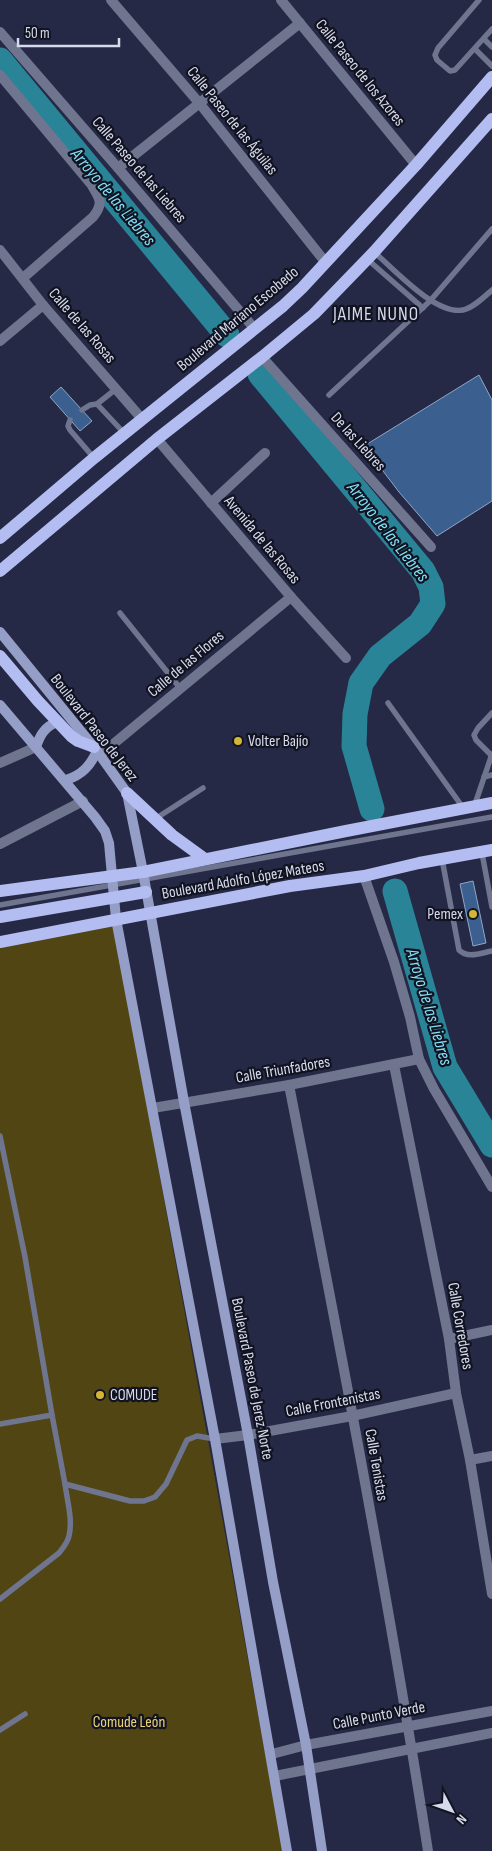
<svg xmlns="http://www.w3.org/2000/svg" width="492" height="1851" font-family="'Sofia Sans Condensed',sans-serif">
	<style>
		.green { fill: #514513 }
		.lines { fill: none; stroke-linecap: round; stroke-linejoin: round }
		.river { stroke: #2a8498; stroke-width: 25 }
		.building { fill: #3b5f8e; stroke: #8fa6c5 }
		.service { stroke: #6f758e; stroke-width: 5.5 }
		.minor { stroke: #6f758e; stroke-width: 10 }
		.secondary { stroke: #959ec6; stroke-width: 10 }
		.primary { stroke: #b3bdf1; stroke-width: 12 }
		.poi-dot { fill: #d4b635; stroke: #111320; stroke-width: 2 }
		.labels { text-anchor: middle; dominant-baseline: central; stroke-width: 4.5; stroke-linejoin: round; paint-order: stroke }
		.street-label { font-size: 16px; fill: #d6daec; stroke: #111320 }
		.poi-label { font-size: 16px; fill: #d6daec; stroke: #111320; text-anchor: start }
		.park-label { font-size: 16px; fill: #ecd476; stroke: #111320 }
		.water-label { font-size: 18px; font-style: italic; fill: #82dff6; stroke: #111320 }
		.quarter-label { font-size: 19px; letter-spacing: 1px; fill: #d6daec; stroke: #111320 }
	</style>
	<rect width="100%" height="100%" fill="#252945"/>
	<polygon class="green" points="113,920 283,1851 0,1851 0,939"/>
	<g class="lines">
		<g class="river">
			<polyline points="0,60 227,335"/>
			<polyline points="260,374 423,571 431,587 433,604 420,624 380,656 361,683 355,714 354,746 372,809"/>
			<polyline points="395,891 445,1067 492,1145"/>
		</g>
	</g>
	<g class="building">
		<polygon points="479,375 492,400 492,501 437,536 399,492 364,446"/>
		<polygon points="61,387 92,421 80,431 50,397"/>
		<polygon points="473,881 486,943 473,946 460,884"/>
	</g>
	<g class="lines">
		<g class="service">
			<polyline points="479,0 438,48 435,55 437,60 450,71 455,70 492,29"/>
			<polyline points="484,39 492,47"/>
			<polyline points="475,49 492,66"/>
			<path d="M374 252C394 269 435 315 463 310 473 308 484 297 492 290"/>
			<polyline points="367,259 423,308"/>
			<polyline points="329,395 430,301 492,229"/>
			<polyline points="97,404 116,389"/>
			<polyline points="82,410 90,405 97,404 124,433"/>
			<polyline points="70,420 68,426 70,430 94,458"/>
			<polyline points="120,613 180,688"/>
			<polyline points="388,703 464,809"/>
			<polyline points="491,755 476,740 474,735 478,728 492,713"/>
			<polyline points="484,777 492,775"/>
			<polyline points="474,807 492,754"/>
			<polyline points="155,819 203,788"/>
			<polyline points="482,853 492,907"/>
			<path d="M442 859 459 950C468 959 481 953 492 951"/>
			<polyline points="0,905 492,817"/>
			<polyline points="0,1136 25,1257 52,1415"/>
			<polyline points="0,1424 52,1415 65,1484 130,1501 144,1501 155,1497 166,1484 187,1440 197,1436 215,1439"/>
			<path d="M0 1599 59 1553C63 1548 68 1542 69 1536 73 1520 67 1500 65 1484"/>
			<polyline points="0,1730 25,1714"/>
		</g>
		<g class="minor">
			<polyline points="111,0 200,104 326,263"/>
			<polyline points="281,0 416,165"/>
			<polyline points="0,32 118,168 254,328"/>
			<path d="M0 75 91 184C100 199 104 203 93 217L23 278"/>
			<polyline points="118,168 300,23"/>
			<polyline points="0,250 43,305 142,419"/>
			<polyline points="0,341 43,305"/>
			<polyline points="262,357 431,547"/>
			<polyline points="157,439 291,597 346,658"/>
			<polyline points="211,503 265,453"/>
			<polyline points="100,755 291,597"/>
			<polyline points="0,763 36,747"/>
			<polyline points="0,844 83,801"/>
			<polyline points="364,876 394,962 410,1017 419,1059 434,1089 492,1187"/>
			<polyline points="394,1065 449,1339 456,1393 470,1460 492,1594"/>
			<path d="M289 1085C339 1340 388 1595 428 1851"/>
			<polyline points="153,1108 289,1085 419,1059"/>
			<polyline points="449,1339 492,1330"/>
			<polyline points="215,1439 248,1435 352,1416 456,1393"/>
			<polyline points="470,1460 492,1456"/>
			<polyline points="272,1754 306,1745 492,1711"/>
			<polyline points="275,1776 492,1733"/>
		</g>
		<g class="secondary">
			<polyline points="0,632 97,751 127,793 143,872 184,1102 248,1435 273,1582 306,1745 322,1851"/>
			<polyline points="0,705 95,817 105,831 109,843 116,919 215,1439 287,1851"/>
			<path d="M36 747C40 735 45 726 58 722"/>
			<path d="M66 780C82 775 90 766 97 751"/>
		</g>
		<g class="primary">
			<polyline points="0,538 94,458 283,306 302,288 416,165 492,77"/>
			<polyline points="0,571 157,439 262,357 314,314 374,252 492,119"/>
			<polyline points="0,656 38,701 71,736 78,741 94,747"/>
			<polyline points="127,793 172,835 205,859"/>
			<polyline points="0,891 143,872 346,831 492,803"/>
			<polyline points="0,917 146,892"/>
			<polyline points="0,942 290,886 364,876 419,863 492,850"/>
		</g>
	</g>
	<g class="poi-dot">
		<circle cx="238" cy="741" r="5"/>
		<circle cx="473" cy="914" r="5"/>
		<circle cx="100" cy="1395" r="5"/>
	</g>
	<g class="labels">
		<g class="street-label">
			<text transform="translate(360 73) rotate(51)">Calle Paseo de los Azores</text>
			<text transform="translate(232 121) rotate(51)">Calle Paseo de las Águilas</text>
			<text transform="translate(139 170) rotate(49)">Calle Paseo de las Liebres</text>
			<text transform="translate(238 319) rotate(-40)">Boulevard Mariano Escobedo</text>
			<text transform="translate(82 326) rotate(49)">Calle de las Rosas</text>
			<text transform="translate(358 442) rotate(48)">De las Liebres</text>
			<text transform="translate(262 540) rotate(50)">Avenida de las Rosas</text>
			<text transform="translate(186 664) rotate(-40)">Calle de las Flores</text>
			<text transform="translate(94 728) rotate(52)">Boulevard Paseo de Jerez</text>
			<text transform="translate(243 880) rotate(-10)">Boulevard Adolfo López Mateos</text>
			<text transform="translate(283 1070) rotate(-10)">Calle Triunfadores</text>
			<text transform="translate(460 1326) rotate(80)">Calle Corredores</text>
			<text transform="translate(252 1379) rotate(79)">Boulevard Paseo de Jerez Norte</text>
			<text transform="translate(333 1403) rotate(-11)">Calle Frontenistas</text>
			<text transform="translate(376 1465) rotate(80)">Calle Tenistas</text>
			<text transform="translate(379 1716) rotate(-11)">Calle Punto Verde</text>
		</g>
		<g class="poi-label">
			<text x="248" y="741">Volter Bajío</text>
			<text x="463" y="914" text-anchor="end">Pemex</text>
			<text x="110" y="1395">COMUDE</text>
		</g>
		<g class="park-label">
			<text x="129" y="1722">Comude León</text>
		</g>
		<g class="water-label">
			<text transform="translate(113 197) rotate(50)">Arroyo de las Liebres</text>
			<text transform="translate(388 532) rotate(52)">Arroyo de las Liebres</text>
			<text transform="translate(429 1007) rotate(73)">Arroyo de las Liebres</text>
		</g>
		<g class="quarter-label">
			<text x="376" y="314">JAIME NUNO</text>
		</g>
	</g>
	<g transform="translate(452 1811) rotate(131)" stroke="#111320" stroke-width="4" paint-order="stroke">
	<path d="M0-4L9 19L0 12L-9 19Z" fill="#d6daec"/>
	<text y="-8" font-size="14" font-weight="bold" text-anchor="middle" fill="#d6daec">N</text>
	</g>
	<path d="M18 38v8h101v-8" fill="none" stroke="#d6daec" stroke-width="2.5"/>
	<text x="25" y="38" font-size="15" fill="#d6daec" stroke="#111320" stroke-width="4" paint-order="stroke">50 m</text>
</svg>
